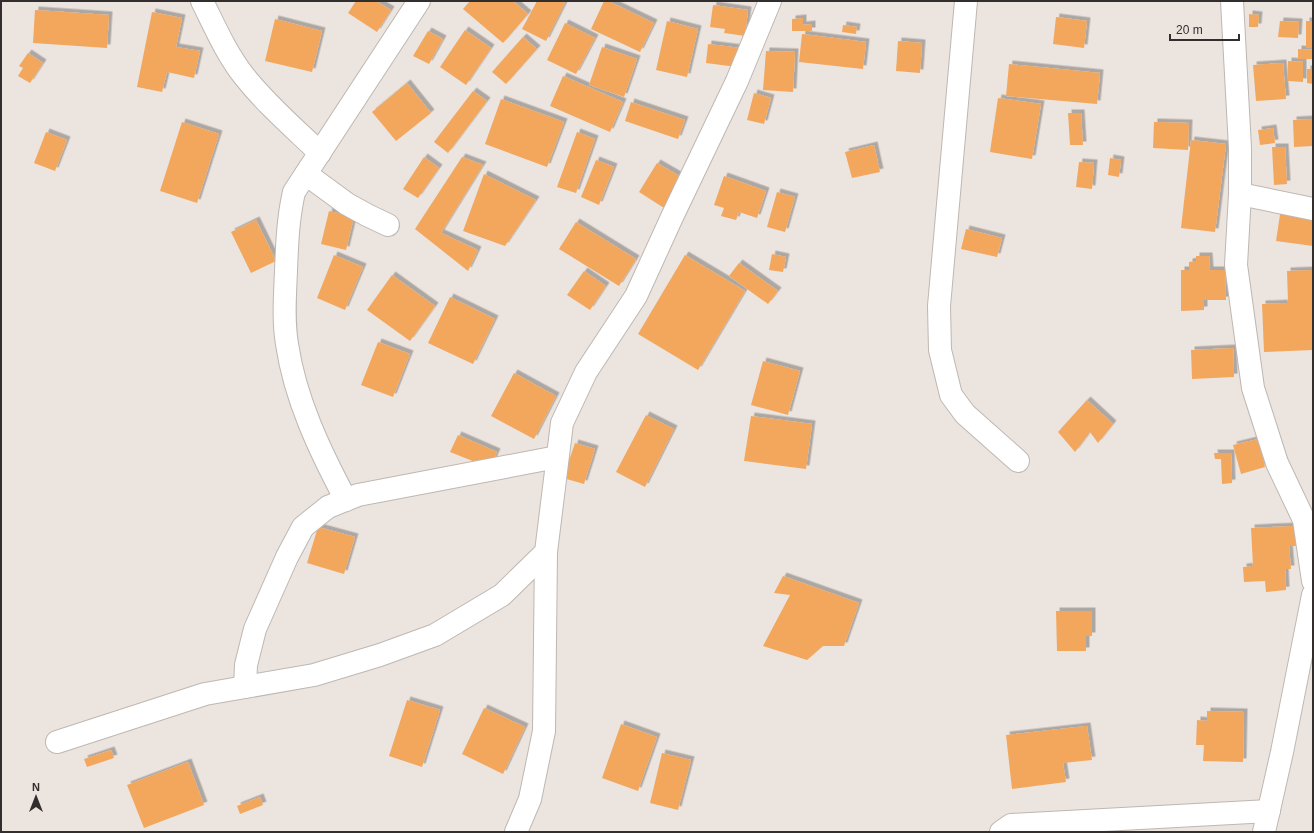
<svg xmlns="http://www.w3.org/2000/svg" width="1314" height="833" font-family="Helvetica,sans-serif">
	<style>
		.building { fill: #f3a75d; filter: url(#shadow) }
		.lines { fill: none; stroke-linecap: round; stroke-linejoin: round }
		.minor-casing { stroke: #beb7b2; stroke-width: 24 }
		.minor { stroke: #fff; stroke-width: 22 }
	</style>
	<defs>
		<filter id="shadow"><feDropShadow dx="3.5" dy="-3.5" stdDeviation="0" flood-color="#0004"/></filter>
	</defs>
	<rect width="100%" height="100%" fill="#ece4df"/>
	<g class="building">
		<polygon points="356,1 376,1 391,10 377,32 348,13"/>
		<polygon points="470,1 513,1 528,14 503,43 463,9"/>
		<polygon points="537,1 561,1 565,3 546,41 522,29"/>
		<polygon points="604,1 608,1 654,23 640,52 591,29"/>
		<polygon points="713,5 748,10 745,36 724,33 725,29 710,27"/>
		<polygon points="35,10 109,15 107,48 33,43"/>
		<polygon points="152,12 182,18 176,47 200,51 194,78 167,72 162,92 137,87"/>
		<polygon points="1249,14 1259,15 1258,27 1249,27"/>
		<polygon points="1056,17 1087,21 1084,48 1053,44"/>
		<polygon points="803,18 803,25 812,24 812,31 792,31 792,19"/>
		<polygon points="275,19 322,31 312,72 265,61"/>
		<polygon points="667,21 698,29 687,77 656,70"/>
		<polygon points="1280,21 1299,22 1298,38 1278,37"/>
		<rect x="1306" y="21" width="7" height="27"/>
		<polygon points="565,23 595,38 576,74 547,60"/>
		<polygon points="843,25 857,27 856,34 842,32"/>
		<polygon points="465,30 491,48 466,85 440,67"/>
		<polygon points="428,31 443,39 429,64 413,56"/>
		<polygon points="802,34 866,42 863,69 799,62"/>
		<polygon points="523,37 537,49 506,84 492,72"/>
		<polygon points="898,41 922,43 920,73 896,71"/>
		<polygon points="708,44 740,48 737,67 706,63"/>
		<polygon points="602,47 637,59 624,97 589,85"/>
		<polygon points="1298,49 1313,50 1313,59 1298,59"/>
		<polygon points="766,51 795,52 793,92 763,90"/>
		<polygon points="28,53 43,63 30,83 18,76 23,68 19,66"/>
		<polygon points="1288,61 1303,62 1303,82 1288,81"/>
		<polygon points="1283,63 1286,99 1256,101 1253,65"/>
		<polygon points="1009,64 1100,73 1097,104 1006,96"/>
		<polygon points="1307,69 1313,69 1313,84 1307,83"/>
		<polygon points="563,76 623,102 610,132 550,106"/>
		<polygon points="407,83 431,113 396,141 372,112"/>
		<polygon points="473,91 487,101 448,153 434,142"/>
		<polygon points="754,93 771,98 764,124 747,120"/>
		<polygon points="998,98 1041,104 1032,159 990,152"/>
		<polygon points="501,99 564,122 547,167 485,144"/>
		<polygon points="631,102 685,120 678,139 625,121"/>
		<polygon points="1068,113 1081,113 1083,145 1070,145"/>
		<polygon points="1313,119 1313,146 1294,147 1293,120"/>
		<polygon points="182,122 219,134 197,203 160,191"/>
		<polygon points="1154,122 1189,123 1188,150 1153,148"/>
		<polygon points="1273,128 1275,143 1260,145 1258,130"/>
		<polygon points="46,132 67,140 55,171 34,163"/>
		<polygon points="577,132 595,139 576,193 557,187"/>
		<polygon points="1191,140 1226,144 1215,232 1181,228"/>
		<polygon points="874,145 880,172 852,178 845,152"/>
		<polygon points="1272,147 1285,147 1287,184 1274,185"/>
		<polygon points="424,157 439,168 418,198 403,189"/>
		<polygon points="462,157 483,165 441,233 478,250 468,271 415,229"/>
		<polygon points="1110,158 1121,160 1119,177 1108,175"/>
		<polygon points="596,160 614,167 599,205 581,197"/>
		<polygon points="1079,162 1094,163 1092,189 1076,187"/>
		<polygon points="657,163 683,178 664,208 639,192"/>
		<polygon points="484,174 536,200 505,246 463,231"/>
		<polygon points="724,176 766,191 757,218 739,212 736,220 721,216 724,208 714,205"/>
		<polygon points="777,192 795,197 785,232 767,227"/>
		<polygon points="1281,208 1313,212 1313,246 1276,241"/>
		<polygon points="329,211 354,217 346,250 321,244"/>
		<polygon points="256,220 276,261 251,273 231,232"/>
		<polygon points="576,222 636,259 619,286 559,249"/>
		<polygon points="966,229 1002,238 997,257 961,249"/>
		<polygon points="772,254 786,257 783,272 769,270"/>
		<polygon points="334,255 363,267 345,310 317,298"/>
		<polygon points="685,255 745,291 698,370 638,334"/>
		<polygon points="1196,256 1209,256 1210,270 1225,270 1226,300 1204,300 1204,310 1181,311 1181,270 1189,270 1189,262 1196,261"/>
		<polygon points="739,263 778,291 768,304 729,276"/>
		<polygon points="1313,270 1313,350 1264,352 1262,304 1288,303 1287,271"/>
		<polygon points="584,271 606,286 590,310 567,295"/>
		<polygon points="392,275 435,306 410,341 367,310"/>
		<polygon points="450,297 495,319 473,364 428,343"/>
		<polygon points="378,342 410,354 393,397 361,385"/>
		<polygon points="1233,348 1234,377 1192,379 1191,350"/>
		<polygon points="763,361 800,371 788,415 751,405"/>
		<polygon points="514,373 556,396 534,439 491,416"/>
		<polygon points="1087,400 1113,424 1098,443 1090,432 1075,452 1058,432"/>
		<polygon points="646,415 674,429 645,487 616,472"/>
		<polygon points="751,416 812,424 806,469 744,461"/>
		<polygon points="458,435 497,452 490,468 450,452"/>
		<polygon points="1258,439 1265,467 1241,474 1233,445"/>
		<polygon points="575,443 595,449 584,484 563,478"/>
		<polygon points="1214,453 1231,453 1232,483 1222,484 1221,459 1215,459"/>
		<polygon points="1295,526 1296,546 1289,546 1291,569 1285,569 1286,590 1266,592 1265,581 1244,582 1243,567 1253,566 1251,528"/>
		<polygon points="318,527 355,537 344,574 307,563"/>
		<polygon points="783,576 859,603 844,646 823,646 807,660 763,646 790,595 774,593"/>
		<polygon points="1056,611 1092,611 1092,636 1086,636 1086,651 1057,651"/>
		<polygon points="407,700 440,710 422,767 389,756"/>
		<polygon points="484,708 525,727 503,774 462,754"/>
		<polygon points="1207,711 1244,712 1243,762 1203,761 1204,745 1196,745 1197,720 1207,721"/>
		<polygon points="621,724 657,737 638,791 602,778"/>
		<polygon points="1087,726 1092,760 1063,763 1066,782 1012,789 1006,735"/>
		<polygon points="111,750 114,758 87,767 84,759"/>
		<polygon points="662,753 691,760 678,810 650,803"/>
		<polygon points="188,762 204,805 144,828 127,785"/>
		<polygon points="260,797 263,805 240,814 237,806"/>
	</g>
	<g class="lines">
		<defs>
			<g id="minor">
				<path d="M202 1C215 27 226 53 244 76 266 104 294 128 320 153"/>
				<polyline points="966,1 939,306 940,350 951,395 965,414 1018,461"/>
				<polyline points="1232,1 1240,148 1240,194 1236,265 1253,388 1277,463 1304,520 1313,581"/>
				<polyline points="306,174 347,204 367,215 388,225"/>
				<polyline points="1240,194 1313,209"/>
				<path d="M346 500C320 451 295 399 287 344 283 320 285 295 286 271 287 244 288 218 294 192L419 1"/>
				<polyline points="245,687 246,665 255,629 287,557 303,527 328,507 358,495 557,457"/>
				<polyline points="57,742 205,694 314,675 380,655 435,635 502,595 546,552"/>
				<polyline points="516,832 530,799 544,731 546,552 562,423 586,372 636,296 672,217 737,81 770,1"/>
				<polyline points="1001,832 1011,825 1269,811"/>
				<polyline points="1264,832 1282,752 1313,595"/>
			</g>
		</defs>
		<use href="#minor" class="minor-casing"/>
		<use href="#minor" class="minor"/>
	</g>
	<rect width="1314" height="833" fill="none" stroke="#312e2d" stroke-width="4"/>
	<g transform="translate(36 797)" stroke="#ece4df" stroke-width="3" paint-order="stroke">
	<path d="M0-3L7 15L0 10L-7 15Z" fill="#312e2d"/>
	<text y="-6" font-size="11" font-weight="bold" text-anchor="middle" fill="#312e2d">N</text>
	</g>
	<path d="M1170 34v6h69v-6" fill="none" stroke="#312e2d" stroke-width="2"/>
	<text x="1176" y="34" font-size="12" fill="#312e2d" stroke="#ece4df" stroke-width="3" paint-order="stroke">20 m</text>
</svg>
